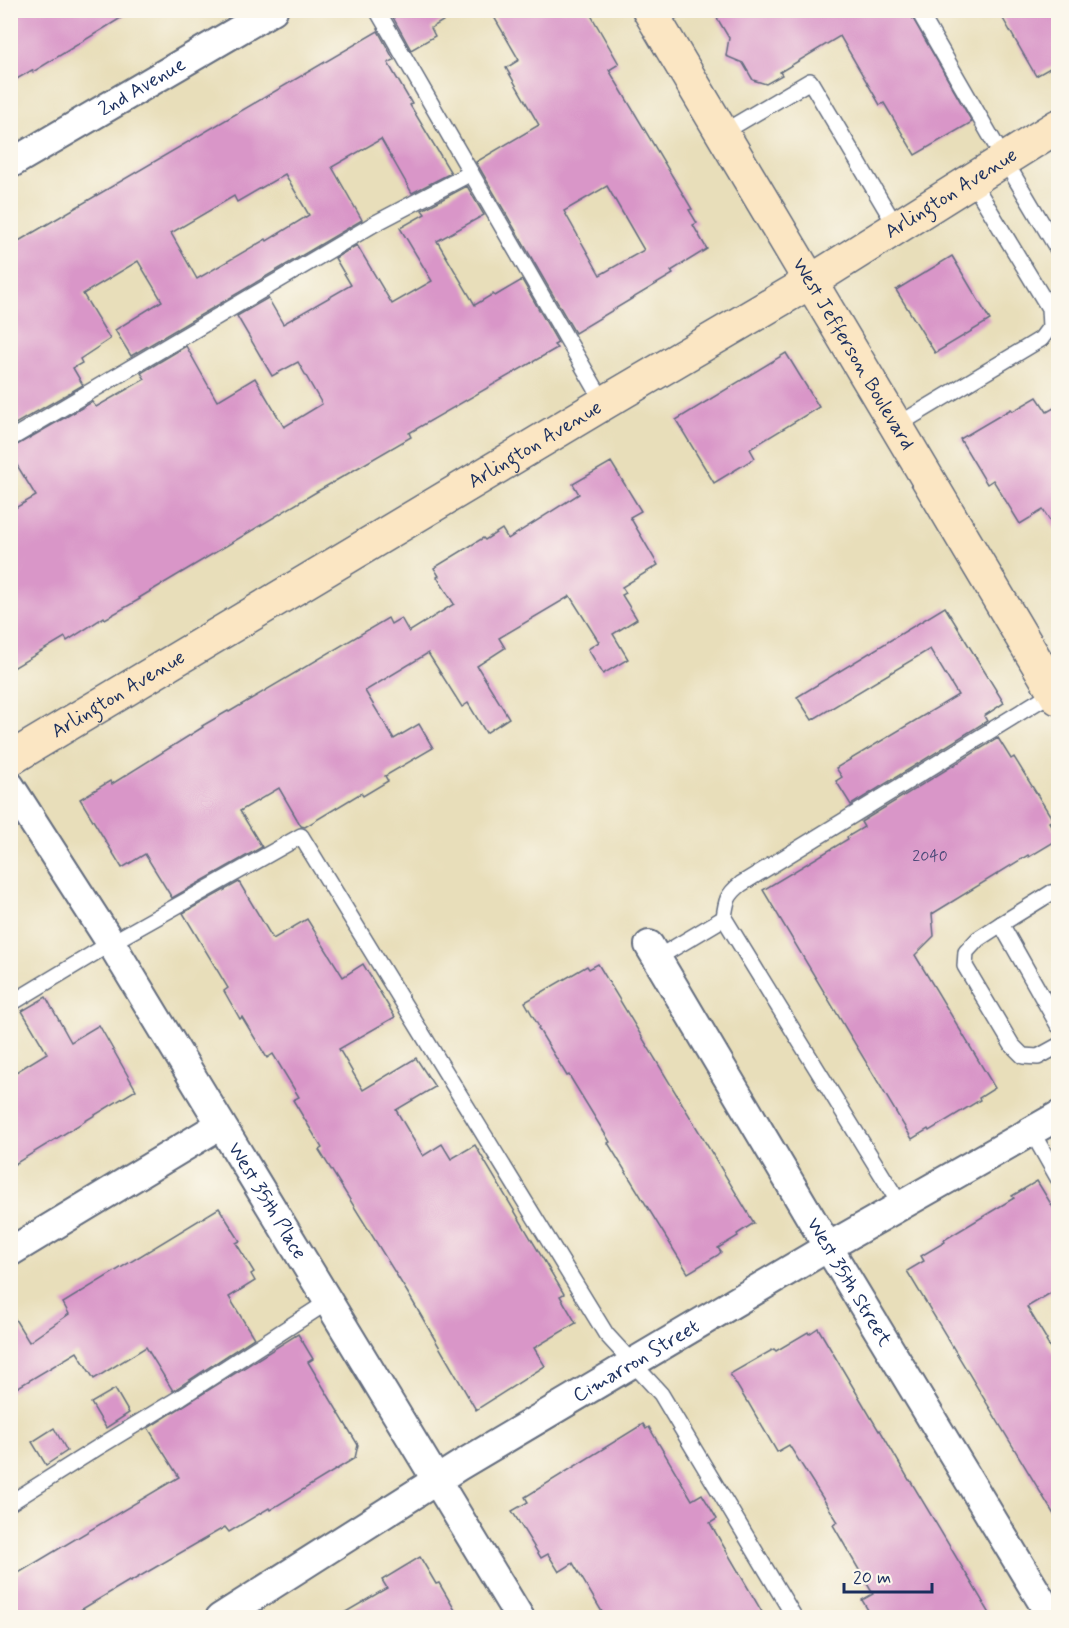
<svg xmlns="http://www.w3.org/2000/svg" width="1069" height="1628" font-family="Mynerve,sans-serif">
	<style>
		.building { fill: #d996c8; fill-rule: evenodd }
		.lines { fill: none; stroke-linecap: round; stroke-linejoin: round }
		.service-casing { stroke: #636c7e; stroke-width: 18 }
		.minor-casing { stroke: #636c7e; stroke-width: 32 }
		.secondary-casing { stroke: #636c7e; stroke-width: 36 }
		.service { stroke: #fff; stroke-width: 15 }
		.minor { stroke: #fff; stroke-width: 28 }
		.secondary { stroke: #fbe6c3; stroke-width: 33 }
		.labels { text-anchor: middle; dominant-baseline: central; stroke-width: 6; stroke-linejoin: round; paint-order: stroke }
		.number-label { font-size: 16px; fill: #4a4978 }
		.street-label { font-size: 20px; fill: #1b2f5e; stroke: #fbf7ec }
	</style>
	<rect width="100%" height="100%" fill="#fbf7ec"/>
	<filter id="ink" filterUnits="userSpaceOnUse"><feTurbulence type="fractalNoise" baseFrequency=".0167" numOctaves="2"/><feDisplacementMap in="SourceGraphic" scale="12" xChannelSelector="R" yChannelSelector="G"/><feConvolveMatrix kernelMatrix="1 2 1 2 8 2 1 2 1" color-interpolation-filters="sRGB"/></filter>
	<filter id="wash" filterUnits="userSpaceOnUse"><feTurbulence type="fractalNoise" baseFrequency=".008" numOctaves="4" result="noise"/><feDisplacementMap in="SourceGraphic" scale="24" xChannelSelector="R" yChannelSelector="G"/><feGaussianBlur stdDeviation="1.35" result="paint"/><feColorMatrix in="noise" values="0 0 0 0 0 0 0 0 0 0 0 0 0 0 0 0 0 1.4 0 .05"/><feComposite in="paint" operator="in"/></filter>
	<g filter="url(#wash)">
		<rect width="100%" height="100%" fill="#e8deba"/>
		<g id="blocks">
			<g class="building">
				<polygon points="10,10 134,10 33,72 32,70 10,83"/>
				<polygon points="389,10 461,10 431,28 435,36 411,50"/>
				<path d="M490 10H588L619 64 609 70 692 209 689 210 697 223 693 225 707 249 671 271 673 274 575 333 476 162 539 125 506 68 519 60ZM607 186 644 250 600 275 564 211Z"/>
				<polygon points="730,10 908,10 972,122 915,155 884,103 880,105 840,36 780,72 782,75 766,84 753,80 743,63 726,56 729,38 717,18"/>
				<polygon points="998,10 1059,10 1059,63 1036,76"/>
				<path d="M378 31 394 60 388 63 412 104 410 105 451 173 412 193 381 139 332 167 362 220 131 356 115 330 162 301 138 261 83 294 110 339 80 359 82 363 73 368 83 385 10 427V246ZM285 174 309 215 267 241 266 239 197 279 171 233 234 196 237 202Z"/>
				<polygon points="467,186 484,215 437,241 475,305 493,294 495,296 522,280 558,343 554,345 557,348 409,433 411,437 318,491 139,598 140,599 105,619 104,617 67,641 65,637 10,670 10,511 36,496 10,454 10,449 92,402 96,407 145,379 141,373 186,346 217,401 255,378 284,427 322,404 298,362 272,376 237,316 268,298 283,324 351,285 335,258 357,245 392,304 432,281 400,228 425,214 422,210"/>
				<polygon points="952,256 990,320 935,353 896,290"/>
				<polygon points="786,353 819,407 750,449 755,458 714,483 676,420"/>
				<polygon points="1037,397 1047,412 1059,405 1059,535 1043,510 1020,524 993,480 987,484 960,439 1011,409 1013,411"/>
				<polygon points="611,462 641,511 630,517 658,565 622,587 626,593 622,595 637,619 613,634 628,659 603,674 588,649 599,642 570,596 499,638 505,648 477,666 509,718 486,733 468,703 462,707 428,653 365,691 394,739 419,724 433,748 385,776 388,781 363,796 361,793 305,827 301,826 279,788 240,811 262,847 172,898 145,854 122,868 80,799 110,781 112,784 203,727 202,726 228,711 229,712 388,618 391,624 401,618 409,632 454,604 437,577 439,576 434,568 483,538 485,540 502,529 508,539 579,494 573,484"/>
				<polygon points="945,607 1004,703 984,716 987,721 851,805 836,781 842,777 836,768 958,695 930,649 812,720 797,697"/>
				<polygon points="998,738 1011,759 1014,757 1053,820 1049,822 1059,839 1029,857 1028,855 932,914 934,936 915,955 995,1088 979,1098 980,1100 929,1131 928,1129 912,1139 763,890 848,839 847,837 864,827 861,822"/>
				<polygon points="239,882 273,939 307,919 343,977 363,964 395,1017 339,1049 363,1090 416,1058 435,1087 396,1110 423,1156 442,1144 451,1159 475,1145 564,1294 560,1296 576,1323 534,1348 545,1366 476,1410 409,1295 319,1150 322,1148 293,1100 299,1097 273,1054 267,1058 242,1017 240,1019 224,991 228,988 183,913"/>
				<polygon points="598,964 754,1223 737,1234 738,1236 718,1248 721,1252 718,1255 688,1273 608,1143 610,1142 569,1075 567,1076 538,1028 539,1027 525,1002 587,966 589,969"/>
				<polygon points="46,997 71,1042 99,1025 136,1090 10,1167 11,1075 47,1053 22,1011"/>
				<polygon points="1037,1181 1059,1217 1059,1288 1027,1307 1047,1340 1046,1341 1059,1362 1059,1523 907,1271 924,1261 921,1256 945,1242 944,1240 1014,1198 1012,1196"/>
				<polygon points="219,1208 240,1241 236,1243 254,1272 251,1274 255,1281 229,1297 254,1338 173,1391 146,1347 94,1379 77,1352 10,1392 10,1311 29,1342 69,1314 63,1303"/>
				<polygon points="818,1328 879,1431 880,1430 909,1480 910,1480 992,1617 872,1617 862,1600 873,1594 833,1525 838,1522 789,1445 777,1452 748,1402 747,1402 730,1374 774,1349 776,1351 808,1332 809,1334"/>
				<polygon points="298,1334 313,1359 308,1362 358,1445 355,1458 270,1510 269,1508 229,1532 225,1527 130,1582 129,1581 69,1617 10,1617 10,1578 179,1477 148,1428"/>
				<polygon points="115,1389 129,1413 106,1428 91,1403"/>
				<polygon points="643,1424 646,1429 649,1427 692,1500 702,1494 717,1519 710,1523 765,1617 605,1617 573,1563 559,1572 548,1554 541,1558 512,1511 528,1502 525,1497"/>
				<polygon points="54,1428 67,1451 46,1465 32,1442"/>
				<polygon points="420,1557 436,1584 439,1583 459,1617 337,1617 387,1588 382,1580"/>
			</g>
		</g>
	</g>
	<g filter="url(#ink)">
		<use href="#blocks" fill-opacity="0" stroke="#636c7e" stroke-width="1.5"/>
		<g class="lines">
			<defs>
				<g id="service">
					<polyline points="377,10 604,403"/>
					<polyline points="918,10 1005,161 1058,250"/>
					<polyline points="656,22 674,10"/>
					<polyline points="722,133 810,81 897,228"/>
					<polyline points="896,426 1041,339 1050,327 1049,308 972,181"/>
					<polyline points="10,439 374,224 471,173"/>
					<polyline points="1058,892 1051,893 1001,924 1058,1025"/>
					<polyline points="1001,924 978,939 966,952 965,966 1012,1045 1023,1056 1038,1057 1058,1046"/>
					<polyline points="657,958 724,918"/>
					<polyline points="10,1004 111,943 301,836 606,1334 661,1394 795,1618"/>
					<polyline points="1032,1132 1058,1178"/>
					<path d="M901 1206 724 918C726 901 727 895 741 884L1055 691"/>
					<polyline points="10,1503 97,1448 181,1397 329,1301"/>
				</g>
				<g id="minor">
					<path id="s1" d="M10 164 273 10"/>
					<path id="s2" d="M10 786 111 943 520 1618"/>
					<path id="s3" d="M649 945 828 1247 1052 1618"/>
					<polyline points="10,1252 220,1125"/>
					<path id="s4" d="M220 1618 459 1466 828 1247 1058 1116"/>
				</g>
				<g id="secondary">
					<path id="s5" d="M649 10 1058 698"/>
					<path id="s6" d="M10 759 604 403 810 282 1058 126"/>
				</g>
			</defs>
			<use href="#service" class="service-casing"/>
			<use href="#minor" class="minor-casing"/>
			<use href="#secondary" class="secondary-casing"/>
			<use href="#service" class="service"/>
			<use href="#minor" class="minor"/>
			<use href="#secondary" class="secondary"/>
		</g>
	</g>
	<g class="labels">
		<g class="number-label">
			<text x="930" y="856">2040</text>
		</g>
		<g class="street-label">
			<text stroke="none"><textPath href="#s1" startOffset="153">2nd Avenue</textPath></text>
			<text stroke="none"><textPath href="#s6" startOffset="1098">Arlington Avenue</textPath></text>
			<text stroke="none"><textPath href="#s5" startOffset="400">West Jefferson Boulevard</textPath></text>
			<text stroke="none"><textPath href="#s6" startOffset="612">Arlington Avenue</textPath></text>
			<text stroke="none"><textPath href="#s6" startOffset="126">Arlington Avenue</textPath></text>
			<text stroke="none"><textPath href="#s2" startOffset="488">West 35th Place</textPath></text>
			<text stroke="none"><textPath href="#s3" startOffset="392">West 35th Street</textPath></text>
			<text stroke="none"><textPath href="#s4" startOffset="489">Cimarron Street</textPath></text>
		</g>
	</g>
	<rect width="1069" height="1628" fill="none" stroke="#fbf7ec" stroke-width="36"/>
	<path d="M844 1583v9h88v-9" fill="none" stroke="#1b2f5e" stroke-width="3"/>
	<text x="853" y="1583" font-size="18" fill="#1b2f5e" stroke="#fbf7ec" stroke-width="4.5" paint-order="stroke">20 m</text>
</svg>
